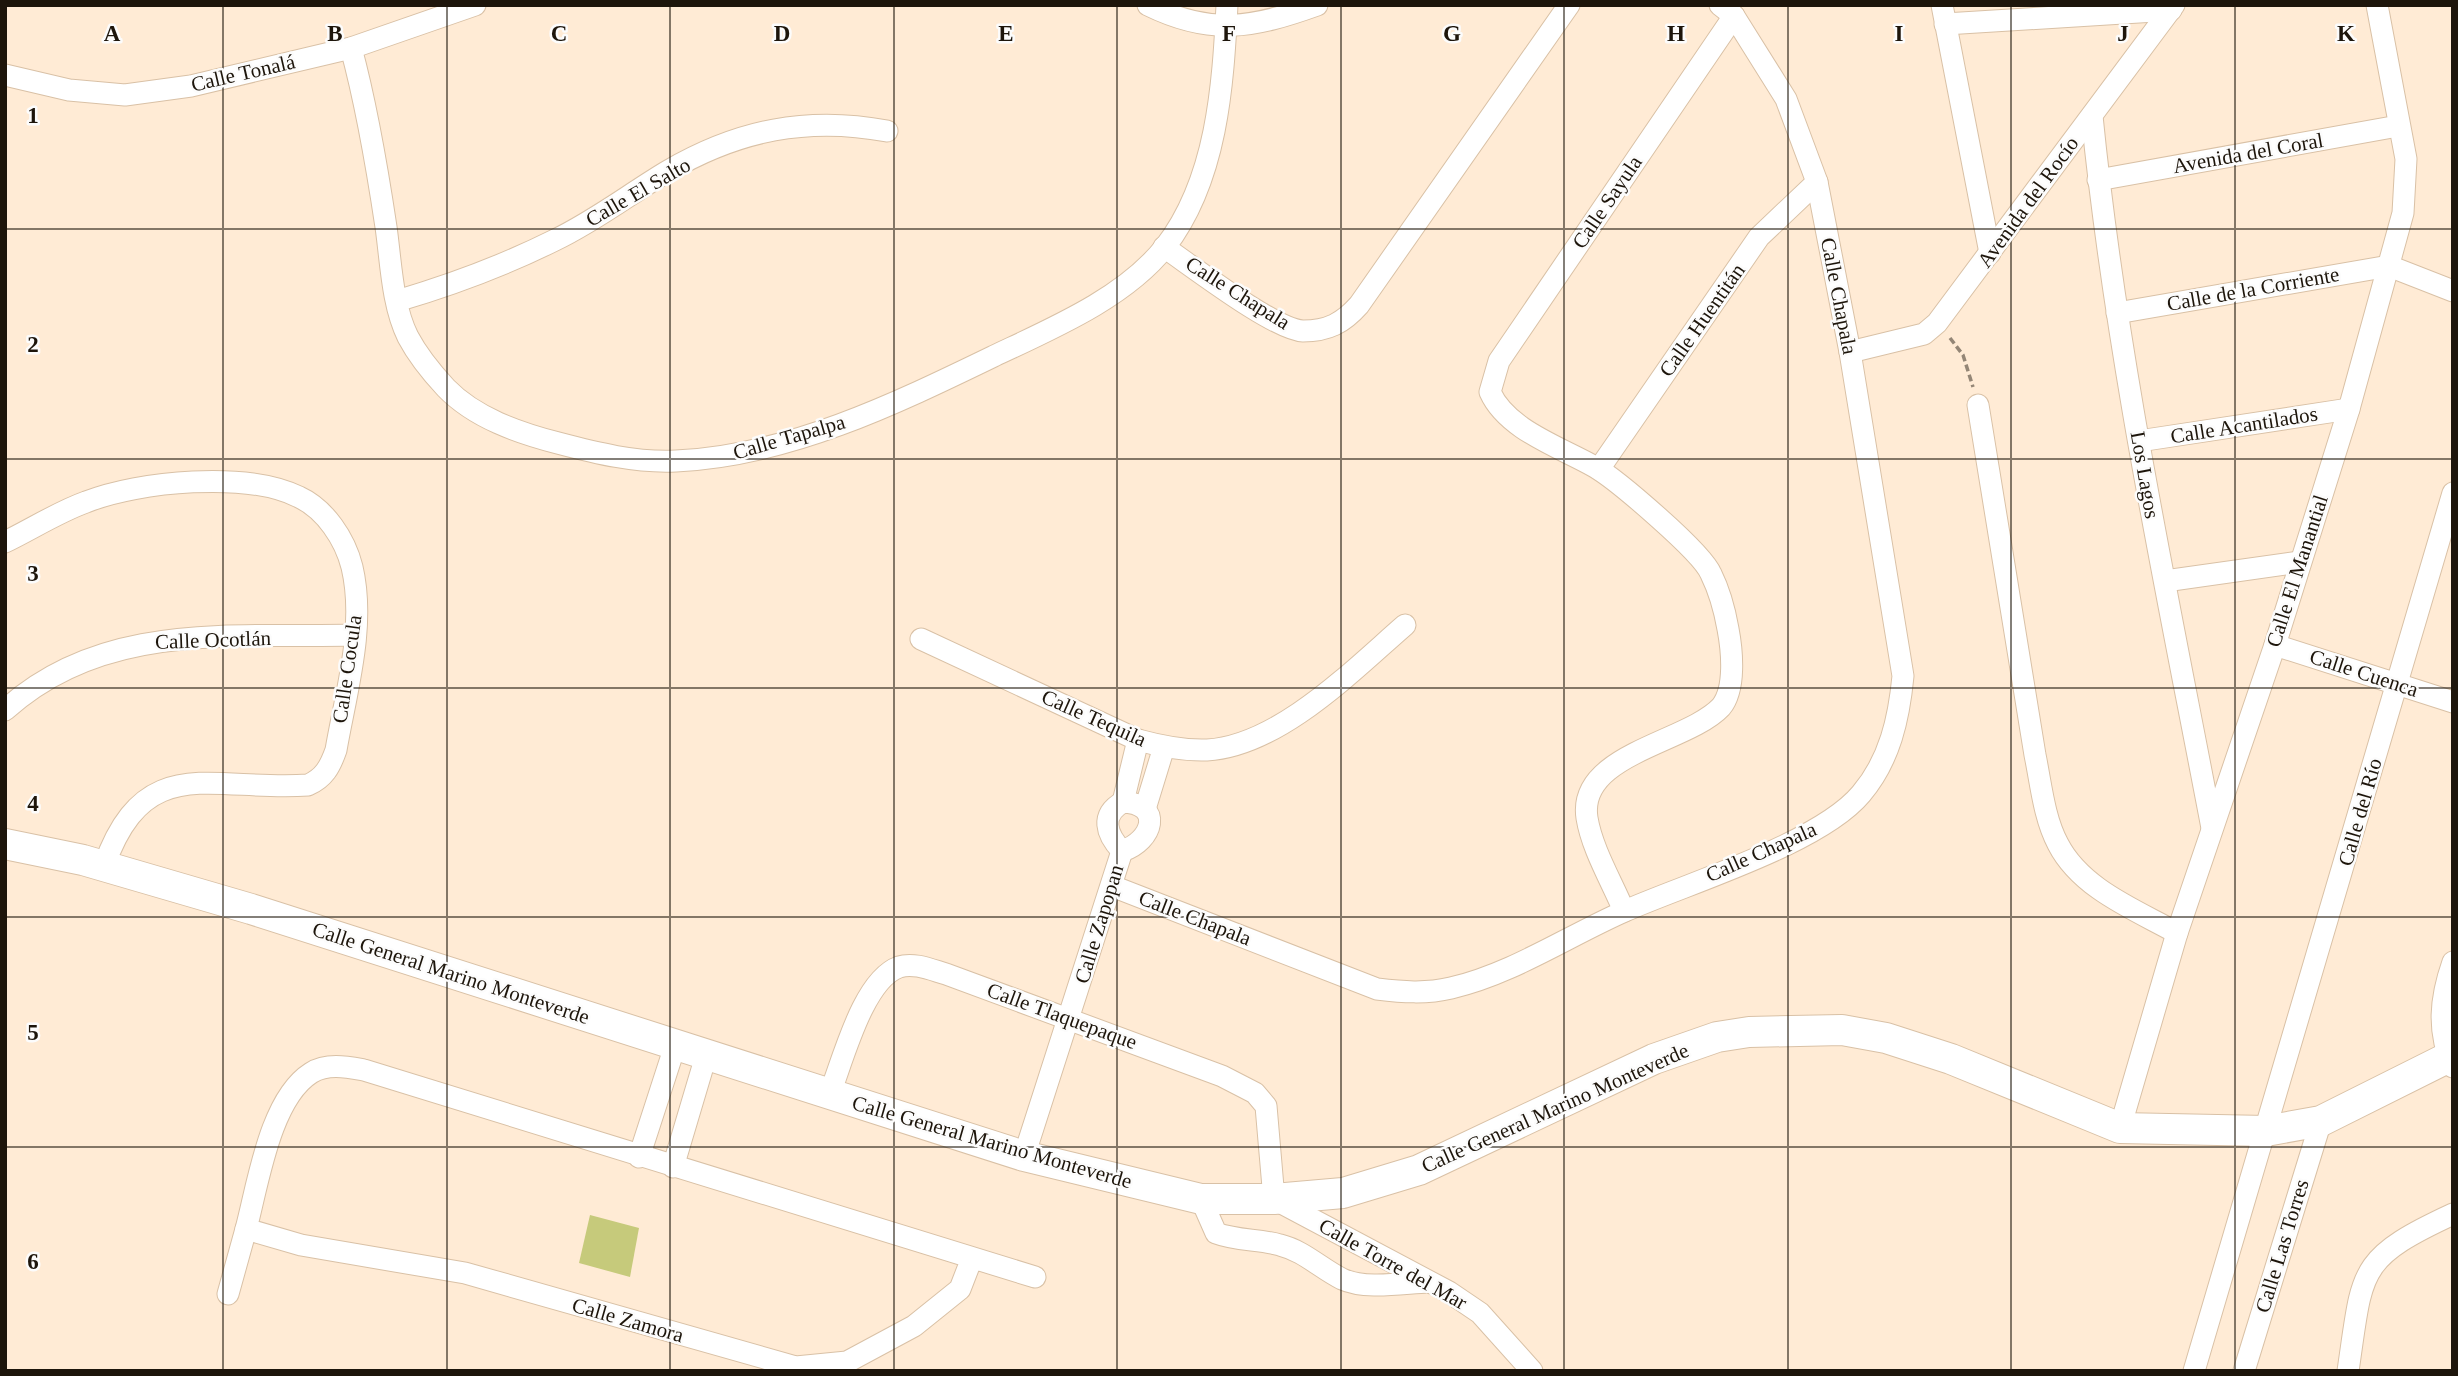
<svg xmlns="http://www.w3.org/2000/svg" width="2458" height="1376" font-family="'Times New Roman',serif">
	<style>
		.green { fill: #c6ca7b }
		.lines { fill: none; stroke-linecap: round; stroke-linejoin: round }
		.street-casing { stroke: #d9c1a6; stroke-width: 23 }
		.secondary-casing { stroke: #d9c1a6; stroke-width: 32 }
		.path { stroke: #948676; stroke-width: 3.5; stroke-dasharray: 7 3.5; stroke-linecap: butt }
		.street { stroke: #fff; stroke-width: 21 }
		.secondary { stroke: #fff; stroke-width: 30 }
		.grid { fill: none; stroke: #1d150b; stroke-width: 2; stroke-opacity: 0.55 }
		.labels { text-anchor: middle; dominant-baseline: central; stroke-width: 5; stroke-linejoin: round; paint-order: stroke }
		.street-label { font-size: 21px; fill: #1d150b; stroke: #fcfcfc }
		.grid-label { font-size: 23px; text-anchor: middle; font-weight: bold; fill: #1d150b; stroke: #fcfcfc; stroke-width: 5; stroke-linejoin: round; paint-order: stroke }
	</style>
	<rect width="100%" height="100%" fill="#ffebd5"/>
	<polygon class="green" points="590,1215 639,1228 630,1277 579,1263"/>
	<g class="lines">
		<defs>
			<g id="street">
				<path d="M1148 5C1211 36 1253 28 1317 5"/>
				<polyline points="1942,5 1990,253"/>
				<polyline points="1945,24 2171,10"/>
				<path d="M351 48C367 107 377 167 386 227 391 262 392 305 408 337 417 354 433 374 446 388 475 418 519 433 558 443 596 453 636 463 676 461 788 456 895 404 994 356 1051 329 1125 298 1165 247 1217 180 1223 86 1227 5"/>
				<polyline points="5,75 69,90 125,95 191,86 351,48 475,5"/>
				<path d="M2092 116C2116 355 2167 592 2212 828"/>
				<polyline points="2098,180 2398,126"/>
				<path d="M1164 247C1192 266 1275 330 1303 331 1328 331 1343 323 1359 305L1569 5"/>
				<path d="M397 301C451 285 505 265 555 240 595 221 631 193 668 171 738 130 808 116 887 131"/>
				<polyline points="2117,313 2389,266 2453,291"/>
				<polyline points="1850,352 1924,334 1937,323 2174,5"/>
				<path d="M1978 405 2035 755C2041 784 2044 818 2058 844 2081 889 2136 910 2177 933"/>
				<polyline points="2139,441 2349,409"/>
				<polyline points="1599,469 1759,237 1817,182"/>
				<path d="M5 542C32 529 58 512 86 502 139 481 247 471 299 497 325 509 345 539 352 567 366 626 346 692 336 750 330 767 324 778 308 785 212 792 145 750 104 866"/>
				<polyline points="2165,581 2300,562"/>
				<path d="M921 639 1138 740C1160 746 1183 751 1207 750 1279 746 1353 670 1405 625"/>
				<polyline points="2275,645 2453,702"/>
				<path d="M5 710C103 621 233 638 355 635"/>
				<path d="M1123 802C1164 804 1153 841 1122 851 1106 834 1100 815 1123 802Z"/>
				<polyline points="1123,802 1138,740"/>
				<polyline points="1145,809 1164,747"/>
				<path d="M1112 886 1377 989C1402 992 1426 994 1451 988 1512 974 1568 936 1625 911 1688 883 1819 844 1861 794 1890 760 1899 718 1903 676L1850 352 1817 182 1786 99 1734 16 1720 5"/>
				<path d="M1624 911C1612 882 1592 849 1587 818 1577 754 1687 743 1721 707 1736 689 1732 650 1728 629 1725 612 1719 590 1711 574 1702 552 1617 480 1595 467 1560 447 1507 430 1490 392L1499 361 1734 16"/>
				<path d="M2453 962C2440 999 2437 1031 2453 1067"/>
				<path d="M830 1093C843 1060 863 980 899 967 914 962 932 970 946 974L1222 1076 1255 1093 1266 1106 1274 1199 1449 1292 1480 1313 1532 1371"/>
				<polyline points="2120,1128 2177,933 2275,645 2349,409 2403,213 2406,159 2377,5"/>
				<polyline points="1024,1156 1122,851"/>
				<polyline points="639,1157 675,1046"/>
				<polyline points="673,1167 706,1056"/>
				<path d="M1201 1199 1216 1233C1237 1241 1259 1239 1280 1245 1304 1251 1320 1268 1342 1279 1366 1290 1403 1283 1428 1282"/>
				<path d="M972 1258 960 1289 914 1326 847 1362 796 1367 465 1273 301 1245 246 1229C258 1184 270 1099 311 1073 327 1063 347 1067 364 1070L1035 1277"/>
				<polyline points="228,1294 246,1229"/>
				<polyline points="2194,1371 2453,493"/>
				<polyline points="2244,1371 2321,1121"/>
				<path d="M2348 1371C2363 1270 2356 1259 2453 1214"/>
			</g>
			<polyline id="secondary" points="5,844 83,860 251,909 1024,1156 1201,1199 1274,1199 1343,1193 1419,1170 1654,1059 1717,1037 1749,1032 1842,1030 1886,1038 1951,1059 2120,1128 2266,1131 2321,1121 2453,1055"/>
		</defs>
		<use href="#street" class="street-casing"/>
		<use href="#secondary" class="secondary-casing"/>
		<polyline class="path" points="1950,338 1963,355 1973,387"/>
		<use href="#street" class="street"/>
		<use href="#secondary" class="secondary"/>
	</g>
	<path class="grid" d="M223 5V1371M447 5V1371M670 5V1371M894 5V1371M1117 5V1371M1341 5V1371M1564 5V1371M1788 5V1371M2011 5V1371M2235 5V1371M5 229H2453M5 459H2453M5 688H2453M5 917H2453M5 1147H2453"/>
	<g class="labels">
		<g class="street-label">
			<text transform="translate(243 73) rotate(-13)">Calle Tonalá</text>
			<text transform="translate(2248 153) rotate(-10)">Avenida del Coral</text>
			<text transform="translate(638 192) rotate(-30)">Calle El Salto</text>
			<text transform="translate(1607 202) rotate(-56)">Calle Sayula</text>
			<text transform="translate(2028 202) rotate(-54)">Avenida del Rocío</text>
			<text transform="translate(2253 289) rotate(-10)">Calle de la Corriente</text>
			<text transform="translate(1238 293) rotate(32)">Calle Chapala</text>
			<text transform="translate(1839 296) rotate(79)">Calle Chapala</text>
			<text transform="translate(1702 320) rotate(-55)">Calle Huentitán</text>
			<text transform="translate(2244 425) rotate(-9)">Calle Acantilados</text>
			<text transform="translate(789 437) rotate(-16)">Calle Tapalpa</text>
			<text transform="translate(2145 475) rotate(80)">Los Lagos</text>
			<text transform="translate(2297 571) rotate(-72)">Calle El Manantial</text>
			<text transform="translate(213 640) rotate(-2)">Calle Ocotlán</text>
			<text transform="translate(347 669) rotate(-82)">Calle Cocula</text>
			<text transform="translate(2364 673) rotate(18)">Calle Cuenca</text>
			<text transform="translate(1094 718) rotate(24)">Calle Tequila</text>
			<text transform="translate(2360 812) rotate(-74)">Calle del Río</text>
			<text transform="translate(1761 852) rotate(-24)">Calle Chapala</text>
			<text transform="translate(1195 918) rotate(21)">Calle Chapala</text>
			<text transform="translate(1099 924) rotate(-73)">Calle Zapopan</text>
			<text transform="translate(451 973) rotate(18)">Calle General Marino Monteverde</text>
			<text transform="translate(1062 1016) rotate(20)">Calle Tlaquepaque</text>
			<text transform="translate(1555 1108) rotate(-24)">Calle General Marino Monteverde</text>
			<text transform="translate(992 1142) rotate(16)">Calle General Marino Monteverde</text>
			<text transform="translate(2282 1246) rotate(-73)">Calle Las Torres</text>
			<text transform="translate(1393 1264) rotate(29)">Calle Torre del Mar</text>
			<text transform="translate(628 1320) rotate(16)">Calle Zamora</text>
		</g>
	</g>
	<g class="grid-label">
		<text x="112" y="41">A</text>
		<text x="335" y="41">B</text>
		<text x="559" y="41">C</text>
		<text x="782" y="41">D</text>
		<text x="1006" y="41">E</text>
		<text x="1229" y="41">F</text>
		<text x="1452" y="41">G</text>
		<text x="1676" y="41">H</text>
		<text x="1899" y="41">I</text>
		<text x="2123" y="41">J</text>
		<text x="2346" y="41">K</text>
		<text x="33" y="123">1</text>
		<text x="33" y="352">2</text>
		<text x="33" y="581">3</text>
		<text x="33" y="811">4</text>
		<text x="33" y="1040">5</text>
		<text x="33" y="1269">6</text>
	</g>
	<rect width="2458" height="1376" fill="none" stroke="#1d150b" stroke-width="14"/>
</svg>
